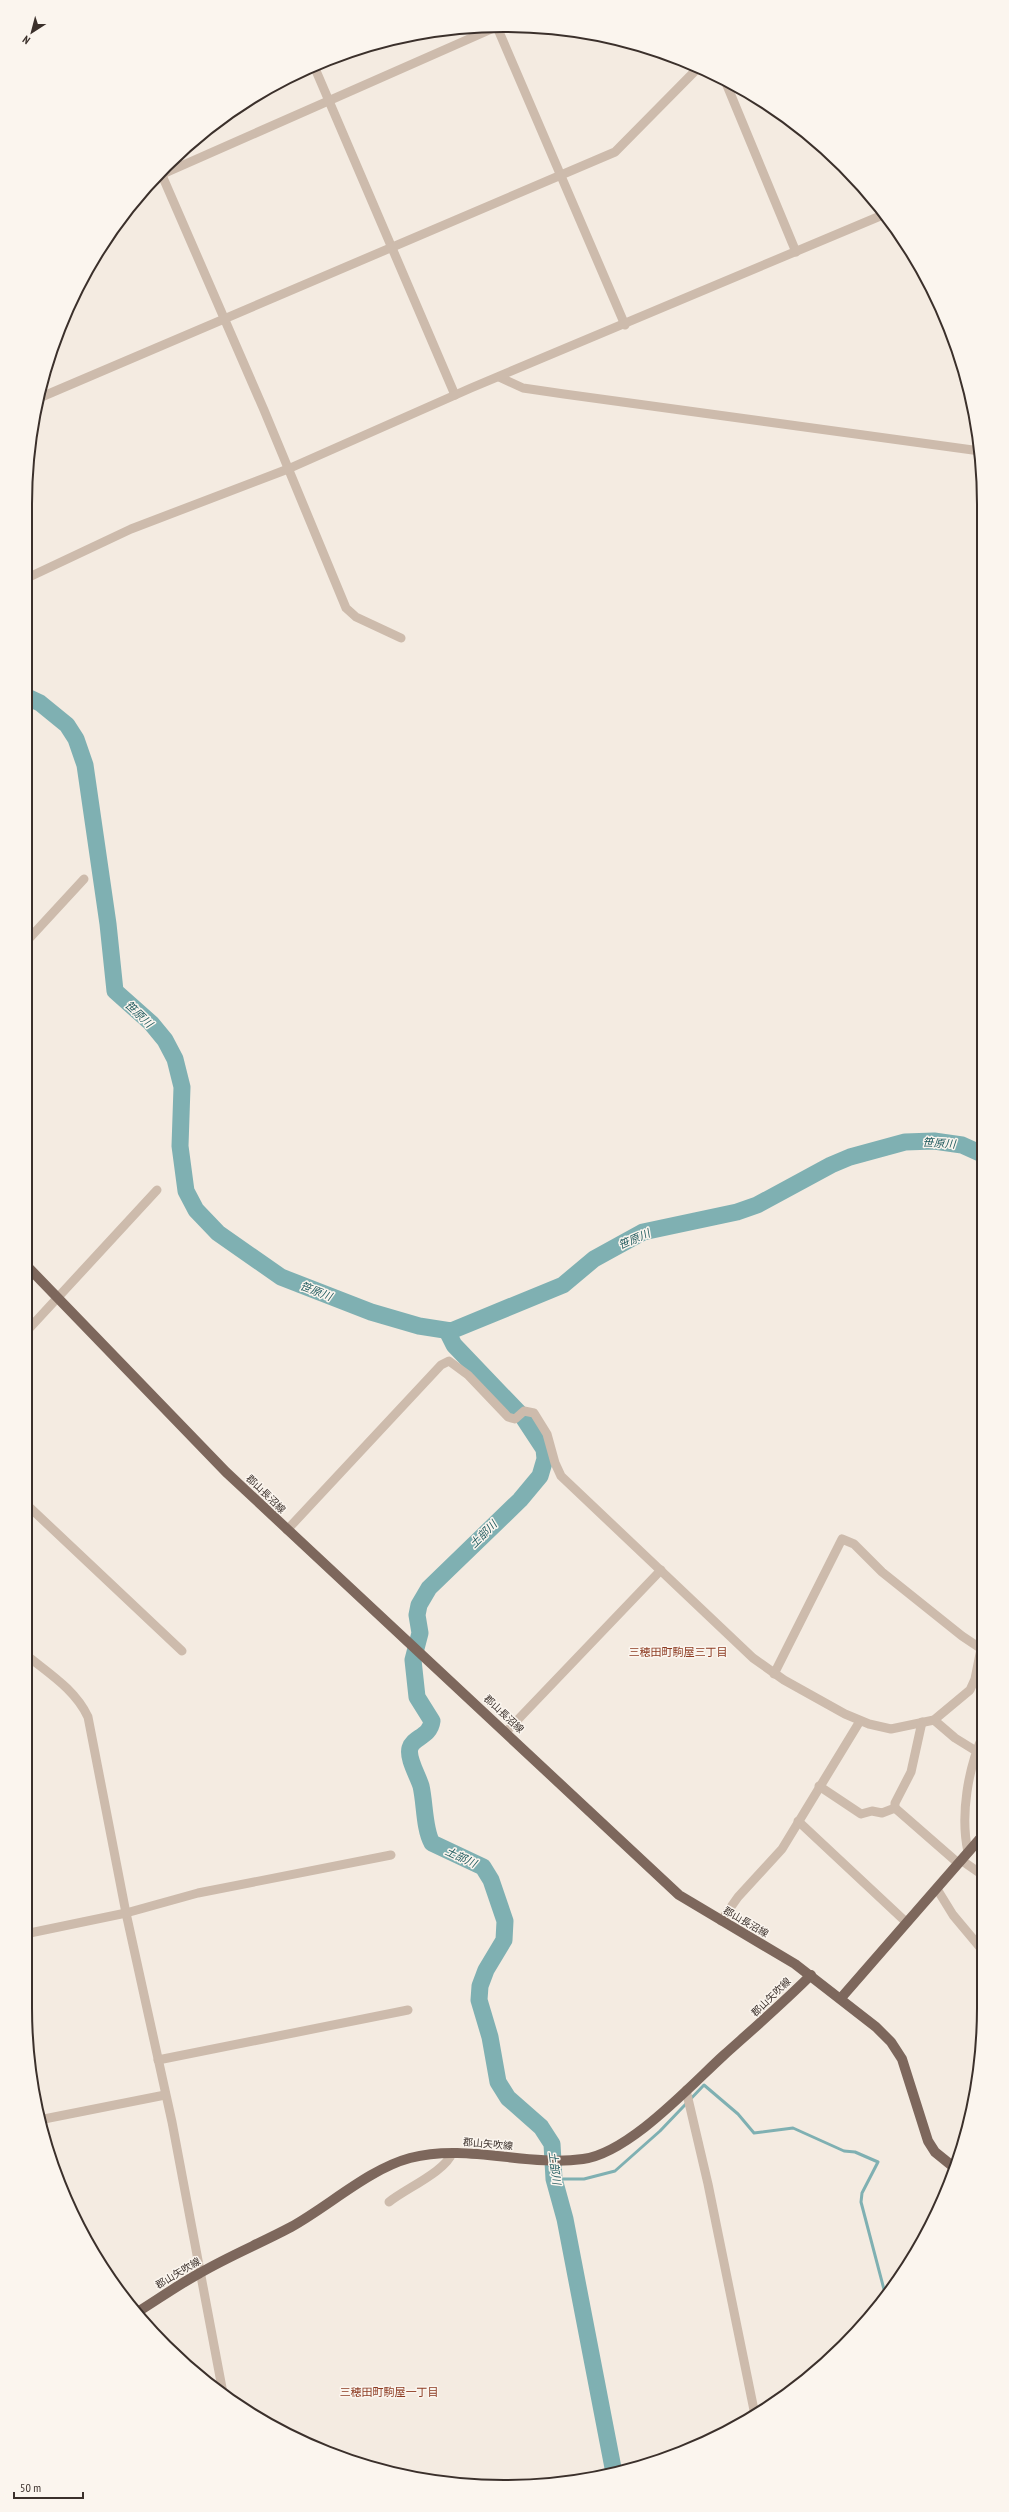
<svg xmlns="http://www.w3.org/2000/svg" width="1009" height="2512" font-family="'PT Sans Narrow','Noto Sans JP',sans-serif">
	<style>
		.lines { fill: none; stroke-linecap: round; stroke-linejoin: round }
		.stream { stroke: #7fb0b2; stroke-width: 3 }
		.river { stroke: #7fb0b2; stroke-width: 17 }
		.minor { stroke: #cdbbac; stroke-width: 9 }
		.primary { stroke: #7d675c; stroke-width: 10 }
		.labels { text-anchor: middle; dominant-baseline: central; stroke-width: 3; stroke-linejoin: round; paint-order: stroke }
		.street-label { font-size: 10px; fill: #3b302b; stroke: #fbf5ee }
		.water-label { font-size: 11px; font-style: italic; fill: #1f5a5e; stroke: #fbf5ee }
		.neighbourhood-label { font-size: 11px; fill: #8c3b22; stroke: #fbf5ee }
		.rim { fill: none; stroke: #3b302b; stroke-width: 2 }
	</style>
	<rect width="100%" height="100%" fill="#f4ebe1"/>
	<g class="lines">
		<polyline class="stream" points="554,2179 584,2179 615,2171 660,2131 704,2085 738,2114 754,2133 793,2128 844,2151 855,2152 878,2162 862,2193 861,2202 886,2297"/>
		<g class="river">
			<polyline points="25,696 40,703 67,725 76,739 85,765 108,924 115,991 151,1023 165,1040 175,1059 182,1087 180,1146 186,1191 196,1210 218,1233 281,1277 371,1312 419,1326 451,1331 563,1285 594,1259 643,1232 737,1212 757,1205 831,1165 850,1157 905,1142 934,1141 962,1145 982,1154"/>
			<path d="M451 1331 449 1335 454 1345 523 1417 544 1449 545 1459 540 1476 520 1500 429 1588 419 1605 417 1615 420 1633 413 1660 417 1697 432 1721C430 1737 413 1737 410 1748 407 1758 418 1776 421 1786 425 1803 424 1829 432 1843L483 1867 491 1880 505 1921 504 1940 486 1970 480 1986 479 2000 490 2037 498 2082 508 2098 541 2127 552 2144 554 2179 565 2219 614 2473"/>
		</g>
		<g class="minor">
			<polyline points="497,27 625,325"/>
			<polyline points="314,66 455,395"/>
			<polyline points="726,83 796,252"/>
			<polyline points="161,173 264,410 346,608 356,617 401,638"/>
			<polyline points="156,177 496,27"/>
			<polyline points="499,377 523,388 564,394 980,451"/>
			<polyline points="39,398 615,152 697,69"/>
			<polyline points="25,579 131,529 288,469 471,388 885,214"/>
			<polyline points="25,943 84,879"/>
			<polyline points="25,1333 157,1190"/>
			<polyline points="25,1503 182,1651"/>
			<polyline points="287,1530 441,1365 449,1361 468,1375 508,1417 515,1419 524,1411 534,1413 547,1434 555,1463 561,1476 753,1658 784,1680 845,1714 869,1724 891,1729 934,1720 970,1690 975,1679 981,1649"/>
			<path d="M25 1654C48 1673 75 1689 88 1717L126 1913 172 2122 223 2393"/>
			<polyline points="774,1674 842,1539 854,1544 882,1572 962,1636 983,1650"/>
			<polyline points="934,1720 955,1738 976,1751"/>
			<polyline points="922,1722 911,1772 895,1803 895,1808 958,1863"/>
			<polyline points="506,1732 661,1570"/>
			<polyline points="819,1786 861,1814 872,1811 882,1813 895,1808"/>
			<polyline points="798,1821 906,1922"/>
			<path d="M968 1852C960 1815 968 1769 983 1735"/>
			<polyline points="961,1860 984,1876"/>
			<polyline points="937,1889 953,1915 984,1952"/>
			<polyline points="721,1921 738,1897 782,1849 860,1721"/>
			<polyline points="25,1934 126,1913 198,1893 391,1855"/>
			<polyline points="158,2060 408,2010"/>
			<polyline points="686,2090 708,2184 755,2415"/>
			<polyline points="39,2120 165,2095"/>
			<path d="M389 2202C405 2189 446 2171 452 2153"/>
		</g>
		<g class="primary">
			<polyline points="25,1264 226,1472 679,1895 795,1964 876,2027 891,2042 902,2059 928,2141 935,2152 956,2169"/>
			<polyline points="841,1998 984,1834"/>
			<path d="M136 2313C157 2300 178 2285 200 2273 229 2256 261 2243 291 2227 329 2206 369 2169 410 2158 467 2143 526 2167 583 2159 629 2153 690 2086 724 2055 753 2029 783 2003 811 1975"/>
		</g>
	</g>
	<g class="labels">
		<g class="street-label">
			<text transform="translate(266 1494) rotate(44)">郡山長沼線</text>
			<text transform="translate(504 1714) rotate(43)">郡山長沼線</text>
			<text transform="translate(746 1922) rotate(30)">郡山長沼線</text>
			<text transform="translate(771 1997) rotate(-44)">郡山矢吹線</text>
			<text transform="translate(488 2144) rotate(5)">郡山矢吹線</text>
			<text transform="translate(178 2273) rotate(-31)">郡山矢吹線</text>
		</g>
		<g class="water-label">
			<text transform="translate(139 1014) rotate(43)">笹原川</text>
			<text transform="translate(939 1143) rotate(4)">笹原川</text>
			<text transform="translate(634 1239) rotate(-24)">笹原川</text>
			<text transform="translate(316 1291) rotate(21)">笹原川</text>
			<text transform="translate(483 1534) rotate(-45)">土部川</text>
			<text transform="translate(461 1857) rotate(25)">土部川</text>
			<text transform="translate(555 2168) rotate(83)">土部川</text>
		</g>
		<g class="neighbourhood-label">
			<text x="678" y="1652">三穂田町駒屋三丁目</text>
			<text x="389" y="2392">三穂田町駒屋一丁目</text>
		</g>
	</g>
	<path d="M0 0H1009V2512H0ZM504 32H505A472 472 0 0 1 977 504V2008A472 472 0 0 1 505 2480H504A472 472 0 0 1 32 2008V504A472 472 0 0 1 504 32Z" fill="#fbf5ee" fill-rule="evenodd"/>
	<path class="rim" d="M504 32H505A472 472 0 0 1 977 504V2008A472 472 0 0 1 505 2480H504A472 472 0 0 1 32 2008V504A472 472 0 0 1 504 32Z"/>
	<g transform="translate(32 32) rotate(216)" stroke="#fbf5ee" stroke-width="3" paint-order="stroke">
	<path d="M0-3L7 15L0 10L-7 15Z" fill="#3b302b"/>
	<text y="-6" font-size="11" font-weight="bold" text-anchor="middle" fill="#3b302b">N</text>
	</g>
	<path d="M14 2492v6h69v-6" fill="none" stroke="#3b302b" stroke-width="2"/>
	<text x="20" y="2492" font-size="12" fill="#3b302b" stroke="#fbf5ee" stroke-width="3" paint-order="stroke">50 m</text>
</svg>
